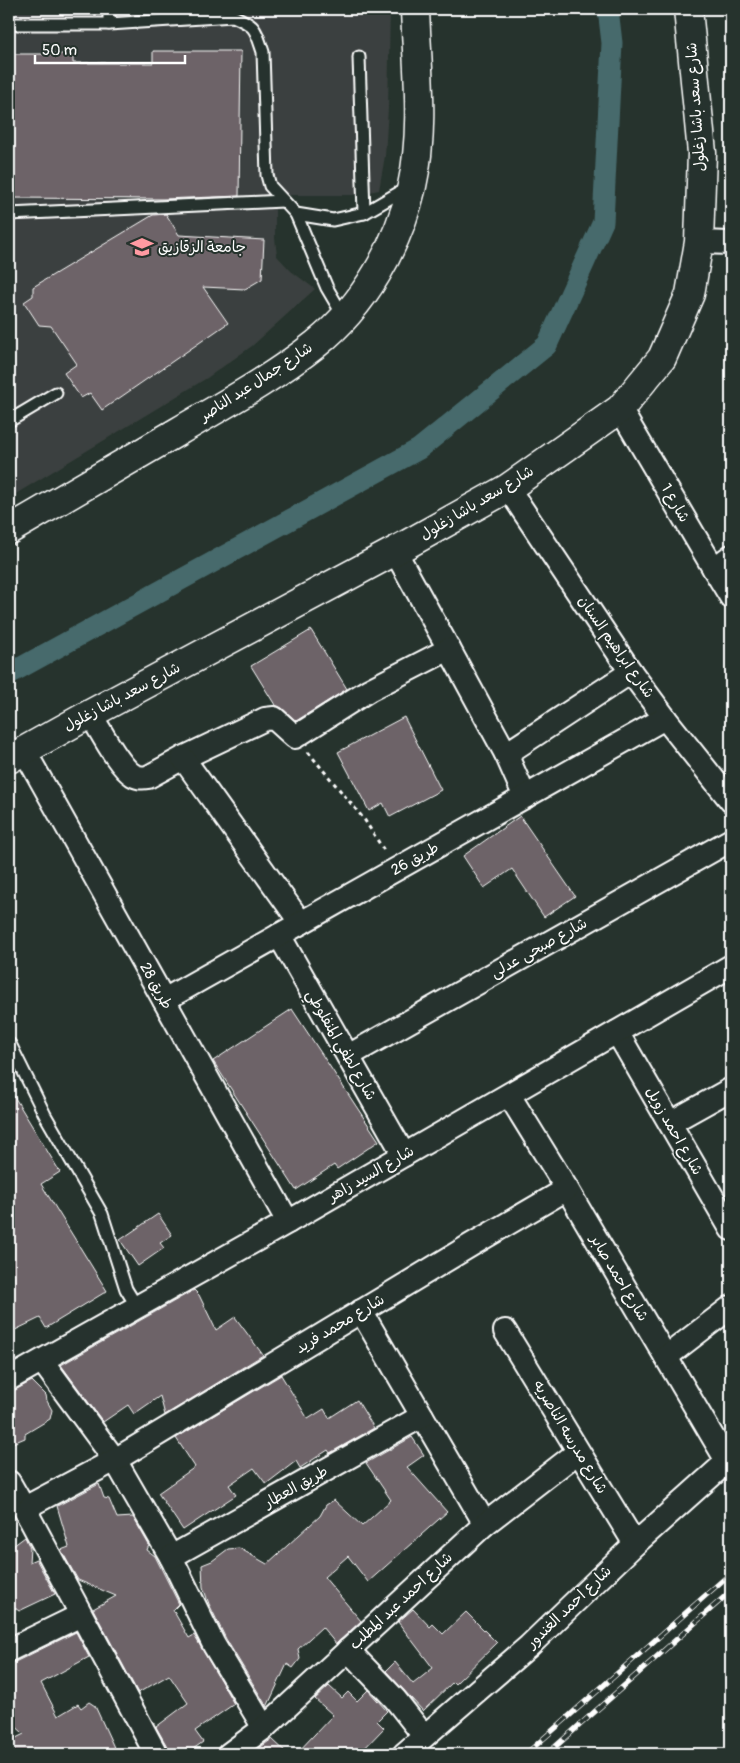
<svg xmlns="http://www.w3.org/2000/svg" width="740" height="1763" font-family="Pangolin,'Playpen Sans Arabic',sans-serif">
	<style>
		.built { fill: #3b413f }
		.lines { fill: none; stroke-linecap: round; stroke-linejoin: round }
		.canal { stroke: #466a6c; stroke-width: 21 }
		.building { fill: #6d6368; stroke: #fff }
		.service-casing { stroke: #fff; stroke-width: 15 }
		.minor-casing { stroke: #fff; stroke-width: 26 }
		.trunk-casing { stroke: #fff; stroke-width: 31 }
		.path { stroke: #fff; stroke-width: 3; stroke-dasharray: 4 4; stroke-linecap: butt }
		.service { stroke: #26332d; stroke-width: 11 }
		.minor { stroke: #26332d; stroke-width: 22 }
		.trunk { stroke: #26332d; stroke-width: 28 }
		.rail-casing { stroke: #fff; stroke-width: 5.5 }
		.rail { stroke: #26332d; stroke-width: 4; stroke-dasharray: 11; stroke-linecap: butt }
		.labels { text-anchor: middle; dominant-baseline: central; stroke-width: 4; stroke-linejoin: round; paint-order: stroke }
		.street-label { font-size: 15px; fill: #fff; stroke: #26332d }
		.poi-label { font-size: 15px; fill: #fff; stroke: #26332d; text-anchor: start }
	</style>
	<rect width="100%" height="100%" fill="#26332d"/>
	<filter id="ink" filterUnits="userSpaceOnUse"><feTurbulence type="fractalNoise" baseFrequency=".02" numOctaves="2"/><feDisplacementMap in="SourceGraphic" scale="10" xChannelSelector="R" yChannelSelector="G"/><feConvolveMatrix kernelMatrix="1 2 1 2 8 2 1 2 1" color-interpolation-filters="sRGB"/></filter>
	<g filter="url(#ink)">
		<polygon class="built" points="9,9 390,9 388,108 385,156 379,190 353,195 285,195 275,204 275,238 277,256 291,271 315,289 252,346 207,378 9,498"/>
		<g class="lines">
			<polyline class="canal" points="9,674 419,449 547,345 603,222 612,43 608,9"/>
		</g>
		<g class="building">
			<polygon points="153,51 241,51 239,196 163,199 9,198 9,54 73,54 73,63 153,63"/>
			<polygon points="166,214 179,235 264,240 262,279 245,289 203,287 228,323 102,410 90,393 81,398 64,373 77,364 51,326 39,325 24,302 33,296 33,287 153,215"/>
			<polygon points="311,630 347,689 296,721 282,708 275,705 251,666"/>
			<polygon points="404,717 441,790 390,817 383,803 369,811 338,752"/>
			<polygon points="520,816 575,896 544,917 512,869 484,888 463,856"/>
			<polygon points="292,1009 379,1141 337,1169 334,1165 296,1190 213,1061"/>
			<polygon points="9,1088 60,1172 41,1184 107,1291 46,1328 40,1318 9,1333"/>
			<polygon points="158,1214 172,1235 160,1243 164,1248 138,1266 120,1240"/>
			<polygon points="194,1290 199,1295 216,1330 235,1317 263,1355 165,1415 160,1396 134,1414 128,1405 103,1422 61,1365"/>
			<polygon points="281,1375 308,1419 324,1409 329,1418 357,1400 374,1428 330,1453 328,1450 300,1468 296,1461 266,1484 254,1468 229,1485 236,1495 183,1530 158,1493 195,1467 176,1438"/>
			<polygon points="32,1381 46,1395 47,1401 52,1410 50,1419 25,1434 25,1438 13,1443 9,1435 9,1392 15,1390"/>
			<polygon points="412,1437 424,1455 407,1467 447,1512 368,1582 348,1556 324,1577 361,1621 336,1644 322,1627 298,1649 300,1659 293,1668 287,1664 267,1707 226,1639 209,1604 203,1587 202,1565 212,1561 228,1549 239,1548 267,1564 320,1516 326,1505 334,1500 362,1526 391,1500 366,1463"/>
			<polygon points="99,1484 104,1498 109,1499 117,1518 133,1517 149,1545 147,1550 155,1556 179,1604 173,1610 189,1638 194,1635 234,1704 195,1731 203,1742 186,1754 169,1754 168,1748 156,1727 188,1703 169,1675 138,1693 93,1609 116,1596 78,1580 61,1550 69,1547 57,1506"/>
			<polygon points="25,1537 30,1548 29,1562 36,1559 55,1594 19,1611 15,1608 9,1610 9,1549"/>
			<polygon points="413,1609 430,1627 433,1624 443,1634 466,1612 497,1643 455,1684 453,1682 423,1711 386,1671 395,1662 413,1684 433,1668 398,1622"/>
			<polygon points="76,1632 89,1657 41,1683 58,1716 78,1704 81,1708 89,1702 95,1706 117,1754 16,1754 10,1741 24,1734 9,1720 9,1663 15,1662"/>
			<polygon points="329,1686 342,1698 348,1692 357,1701 368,1690 387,1711 377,1721 384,1728 359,1754 296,1754 333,1715 315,1699"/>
			<polygon points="272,1739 288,1754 251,1754"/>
		</g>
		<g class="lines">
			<defs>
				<g id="service">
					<polyline points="109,9 109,24"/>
					<path d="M9 24H109L233 16C256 26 255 28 263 52L267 175 270 186 296 214 333 220 364 213 409 187"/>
					<polyline points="359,57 364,213"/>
					<polyline points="9,214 283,201"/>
					<polyline points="296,214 327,288 344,317"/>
					<polyline points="9,421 56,393"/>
					<polyline points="10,1044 45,1115 102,1214 126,1289 137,1307"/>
				</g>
				<g id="minor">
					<polyline points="699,242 731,243"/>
					<polyline points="620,409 714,569 731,597"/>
					<polyline points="508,488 631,672 665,718 731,801"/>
					<polyline points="395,551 449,649"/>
					<polyline points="714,569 731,556"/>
					<path d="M90 714C100 729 118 766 133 775 138 778 143 778 148 777L183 758 265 719 274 718 295 737 369 690 449 649 506 754 525 797"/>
					<polyline points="24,750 288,1222"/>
					<polyline points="506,754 631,672"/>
					<polyline points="183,758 301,923"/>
					<polyline points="279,935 404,1155"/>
					<polyline points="164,1000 665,718"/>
					<polyline points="617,1032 731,1229"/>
					<polyline points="348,1056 731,840"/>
					<polyline points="509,1095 567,1189 727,1461"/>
					<polyline points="670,1123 731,1089"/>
					<polyline points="361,1311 485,1524"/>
					<polyline points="505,1331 635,1544"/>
					<polyline points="666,1357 731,1307"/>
					<polyline points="42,1361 115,1460 171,1557 214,1645 264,1728"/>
					<polyline points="9,1379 288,1222 731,966"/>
					<polyline points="9,1482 29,1517"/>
					<polyline points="171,1557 422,1416"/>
					<polyline points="9,1650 81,1615"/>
					<polyline points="348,1650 395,1699 424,1736"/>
					<polyline points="156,1754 29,1517 29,1509 34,1503 115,1460 471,1245 567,1189"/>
					<polyline points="229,1754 264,1728 485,1524 578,1452"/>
					<polyline points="404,1754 529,1646 635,1544 731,1458"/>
				</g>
				<g id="trunk">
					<path d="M9 530C65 497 122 464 179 431 225 404 273 378 316 344 364 306 398 246 412 186 425 128 417 67 415 9"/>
					<polyline points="9,759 90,714 395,551 508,488 620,409 662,358 690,294 699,242 702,153 688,9"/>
				</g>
			</defs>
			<use href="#service" class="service-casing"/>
			<use href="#minor" class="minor-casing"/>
			<use href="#trunk" class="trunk-casing"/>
			<polyline class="path" points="308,752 364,819 385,852"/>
			<use href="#service" class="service"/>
			<use href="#minor" class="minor"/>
			<use href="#trunk" class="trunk"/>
			<defs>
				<g id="rail">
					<polyline points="526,1754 731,1573"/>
					<polyline points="547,1754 731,1591"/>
				</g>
			</defs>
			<use href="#rail" class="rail-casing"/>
			<use href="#rail" class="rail"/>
		</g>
	</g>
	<defs>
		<symbol id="university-bare" viewBox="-9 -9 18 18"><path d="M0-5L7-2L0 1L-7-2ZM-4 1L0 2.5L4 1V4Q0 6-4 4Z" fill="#ff9aa2" stroke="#26332d" stroke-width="2.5" paint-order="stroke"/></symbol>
	</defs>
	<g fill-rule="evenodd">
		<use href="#university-bare" x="126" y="231" width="32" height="32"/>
	</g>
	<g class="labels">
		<g class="street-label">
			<text transform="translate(696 107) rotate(-94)">شارع سعد باشا زغلول</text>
			<text transform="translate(256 382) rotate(-33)">شارع جمال عبد الناصر</text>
			<text transform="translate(477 503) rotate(-31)">شارع سعد باشا زغلول</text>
			<text transform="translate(675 503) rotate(60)">شارع 1</text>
			<text transform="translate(616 647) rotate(55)">شارع ابراهيم السنان</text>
			<text transform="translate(122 697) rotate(-28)">شارع سعد باشا زغلول</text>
			<text transform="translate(415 859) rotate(-29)">طريق 26</text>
			<text transform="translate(539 948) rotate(-29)">شارع صبحى عدلى</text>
			<text transform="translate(156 986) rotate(61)">طريق 28</text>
			<text transform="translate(341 1045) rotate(60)">شارع لطفي المنفلوطي</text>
			<text transform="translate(674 1131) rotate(60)">شارع احمد زويل</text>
			<text transform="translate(371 1174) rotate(-30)">شارع السيد زاهر</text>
			<text transform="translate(619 1278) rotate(59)">شارع احمد صابر</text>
			<text transform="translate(340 1324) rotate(-31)">شارع محمد فريد</text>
			<text transform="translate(570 1437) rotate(59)">شارع مدرسه الناصريه</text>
			<text transform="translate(296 1487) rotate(-29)">طريق العطار</text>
			<text transform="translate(401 1601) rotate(-43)">شارع احمد عبد المطلب</text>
			<text transform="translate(569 1607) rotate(-44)">شارع احمد الغندور</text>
		</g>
		<g class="poi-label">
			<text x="158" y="247">جامعة الزقازيق</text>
		</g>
	</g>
	<rect width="740" height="1763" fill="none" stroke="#26332d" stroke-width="30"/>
	<rect x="15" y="15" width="710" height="1733" fill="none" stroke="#fff" stroke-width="2" filter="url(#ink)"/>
	<path d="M35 55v8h150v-8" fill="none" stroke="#ffffff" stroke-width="2.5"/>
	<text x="42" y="55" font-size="15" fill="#ffffff" stroke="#26332d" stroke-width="4" paint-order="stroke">50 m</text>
</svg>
